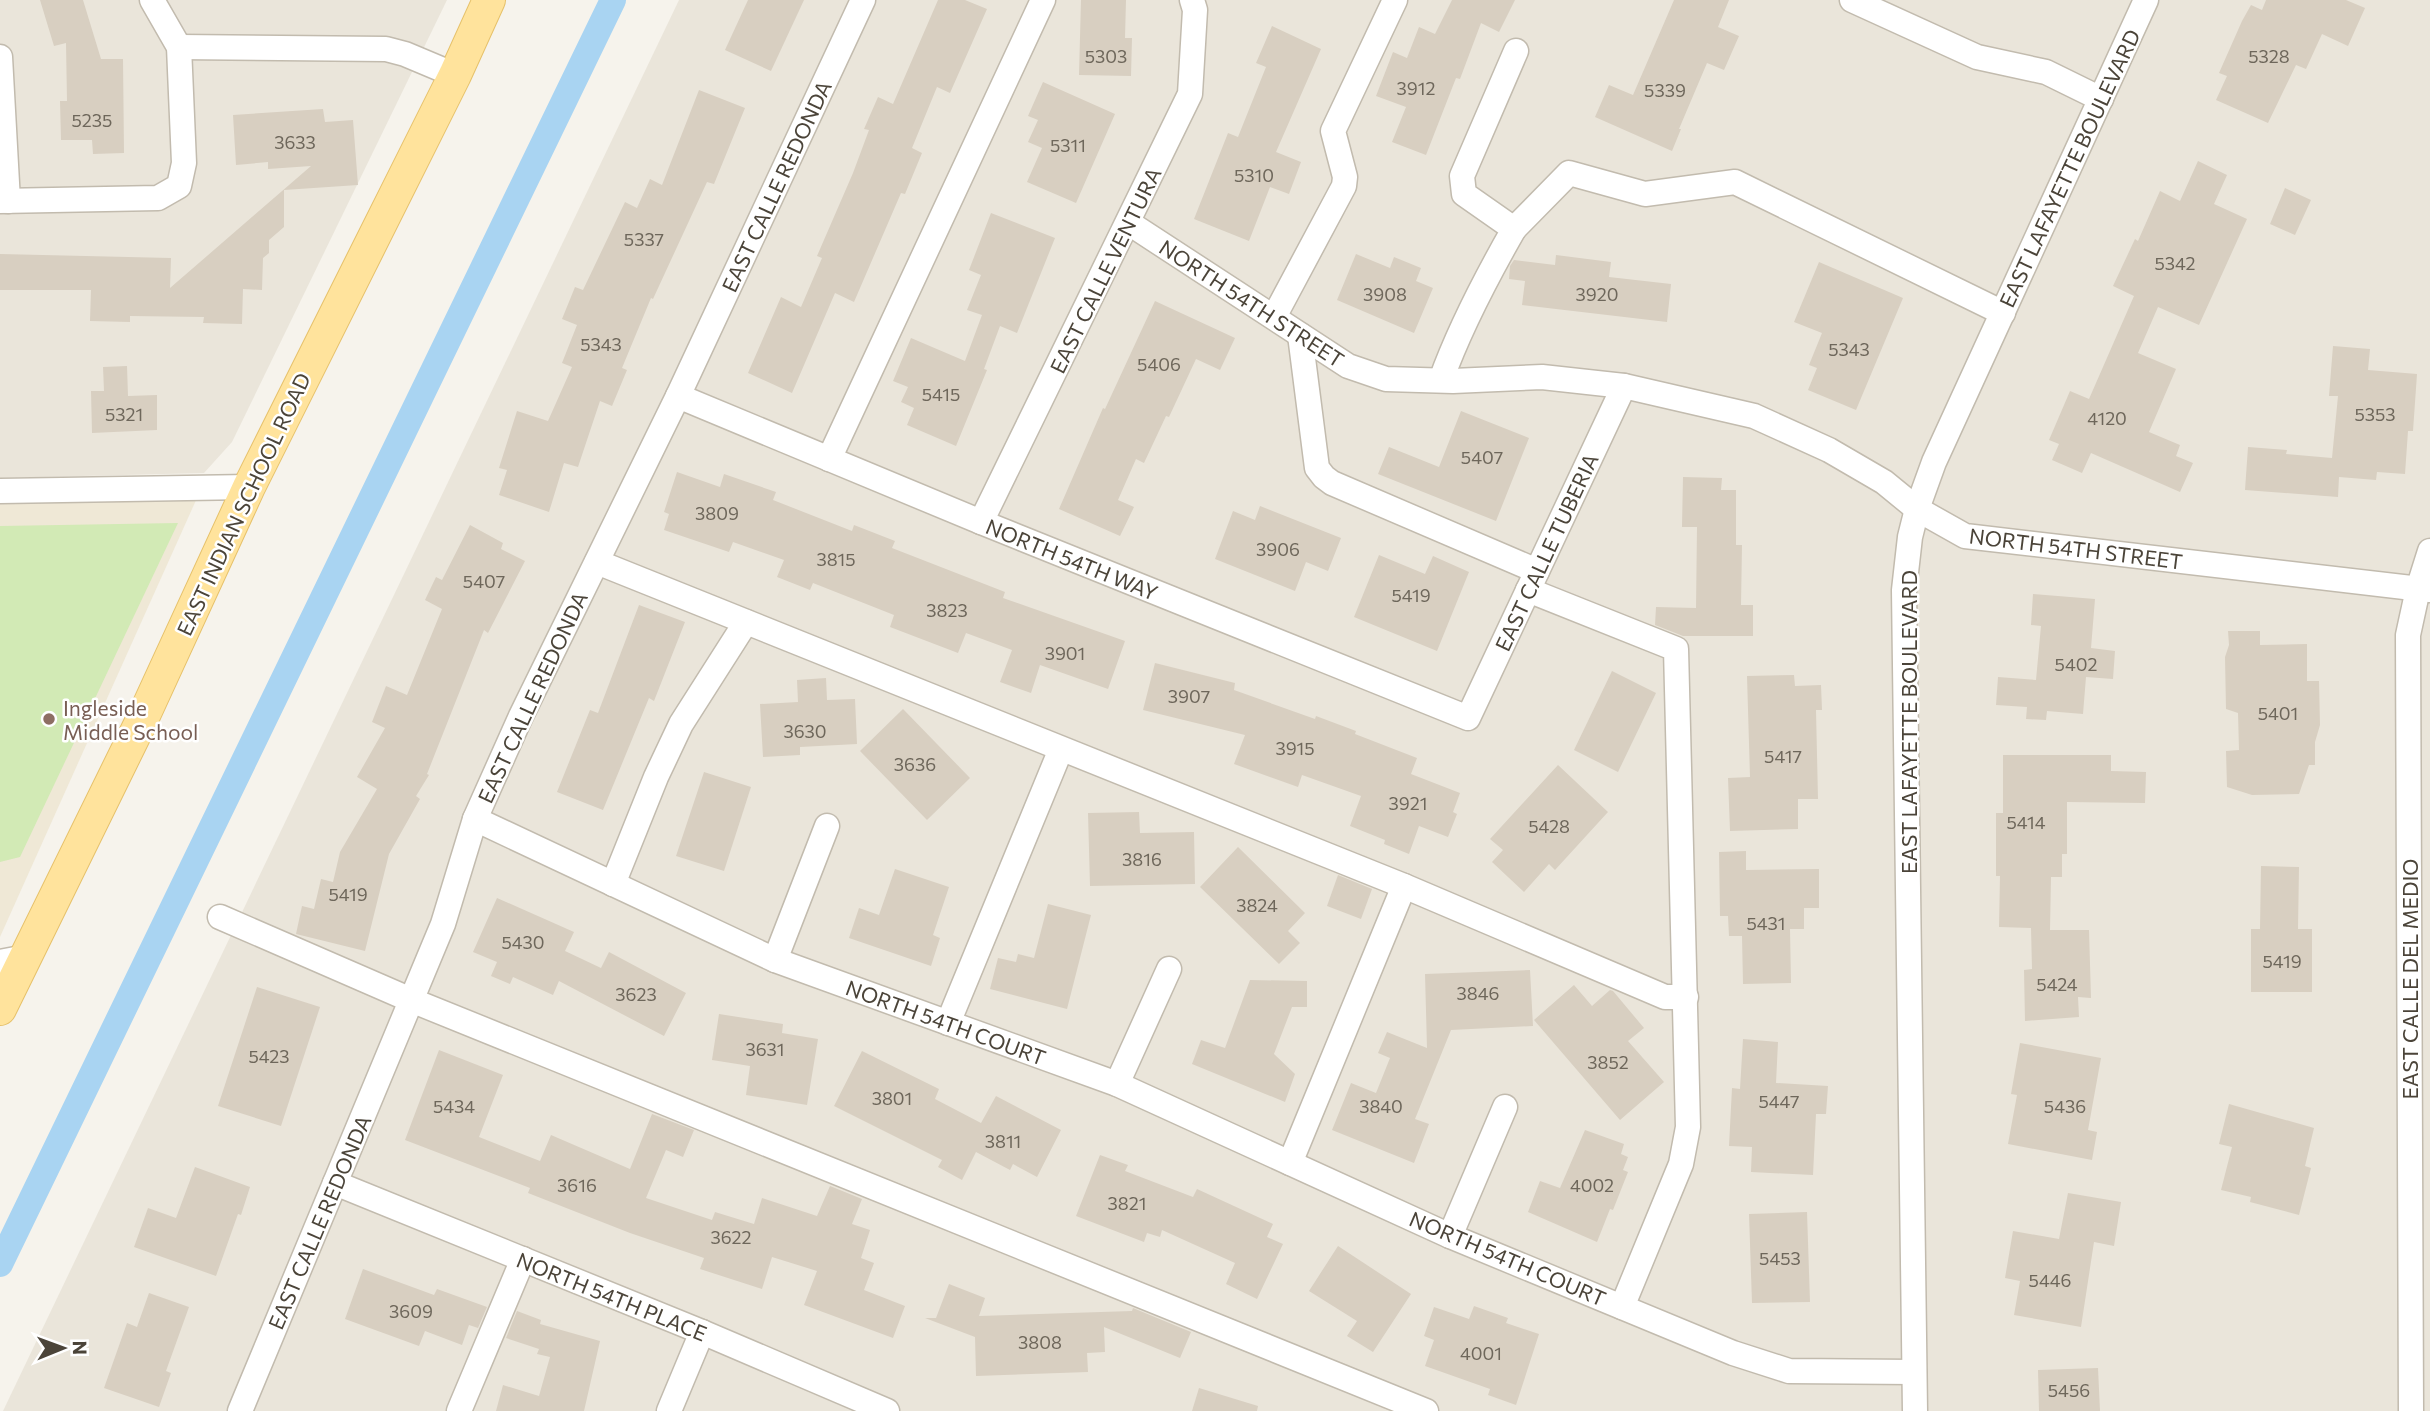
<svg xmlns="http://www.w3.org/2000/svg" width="2430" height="1411" font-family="Commissioner,sans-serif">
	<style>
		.residential { fill: #eae5da }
		.education { fill: #efe8d6 }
		.green { fill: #d2eab5 }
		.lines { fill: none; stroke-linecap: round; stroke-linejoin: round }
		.canal { stroke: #a9d4f2; stroke-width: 26 }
		.building { fill: #d8cfc1 }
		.minor-casing { stroke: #c2bbae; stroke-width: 27 }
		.major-casing { stroke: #e6c16a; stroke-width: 34 }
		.minor { stroke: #fff; stroke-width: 24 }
		.major { stroke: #ffe39c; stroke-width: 32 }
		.education-dot { fill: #8d6e63; stroke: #fff; stroke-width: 2.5 }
		.labels { text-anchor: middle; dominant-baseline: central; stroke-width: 5; stroke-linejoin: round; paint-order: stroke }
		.number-label { font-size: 18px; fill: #6e675b }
		.street-label { font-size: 21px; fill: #4b4439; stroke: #fff }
		.education-label { font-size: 21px; fill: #785e54; stroke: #fff; text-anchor: start }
	</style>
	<rect width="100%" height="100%" fill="#f6f3ec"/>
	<g class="residential">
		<polygon points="0,0 447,0 232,442 204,473 0,478"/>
		<polygon points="679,0 2430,0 2430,1411 3,1411"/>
	</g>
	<polygon class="education" points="197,498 0,937 0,501"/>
	<polygon class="green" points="178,523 20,857 0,862 0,526"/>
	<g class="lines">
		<polyline class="canal" points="0,1264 613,0"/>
	</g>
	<g class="building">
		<polygon points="40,0 83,0 101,59 123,59 124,153 93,154 92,140 61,140 60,101 67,101 66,43 54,46"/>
		<polygon points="748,0 804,0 771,71 725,50"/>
		<polygon points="938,0 965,0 987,9 950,93 937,87 912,148 922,153 905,194 901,193 854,302 835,293 792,393 748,373 781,297 801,307 822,258 817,256 853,173 869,130 864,129 878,97 893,104"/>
		<polygon points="1081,0 1126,0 1125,38 1132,38 1131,76 1079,75"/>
		<polygon points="1452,0 1515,0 1499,32 1481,23 1460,79 1456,78 1426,155 1392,142 1406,107 1376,96 1393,52 1407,58 1419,27 1435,34"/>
		<polygon points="1674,0 1729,0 1718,27 1739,36 1724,70 1707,63 1679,129 1681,129 1672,151 1595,117 1609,85 1633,95"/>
		<polygon points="2266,0 2346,0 2365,8 2348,46 2322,34 2306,69 2296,65 2268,123 2216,100 2227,76 2219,73 2242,21 2251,5 2262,10"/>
		<polygon points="1272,26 1321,49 1276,152 1301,162 1289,194 1270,187 1249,241 1194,219 1228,133 1238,137 1266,67 1256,63"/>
		<polygon points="1043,82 1115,114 1076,203 1027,182 1042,148 1028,142 1038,120 1028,116"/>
		<polygon points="699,90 745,108 714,184 707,182 653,299 651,298 622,368 627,370 612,406 600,401 578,467 564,463 549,512 499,495 507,470 499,468 517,411 548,421 572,367 562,363 577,325 562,319 575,287 583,290 625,202 637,208 650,179 662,185"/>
		<polygon points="323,109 325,122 353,120 358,185 284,190 284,227 269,240 269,253 263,258 262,290 243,289 242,324 203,323 204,317 130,316 130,322 90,321 91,290 0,290 0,254 171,258 170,288 311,166 268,169 268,162 236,165 233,115"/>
		<polygon points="2198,161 2227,175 2214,204 2247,219 2199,325 2158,307 2138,353 2176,369 2149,432 2180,445 2176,456 2193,463 2180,492 2091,453 2082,473 2052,460 2059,444 2049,440 2070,391 2089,399 2134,296 2113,286 2135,239 2138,241 2160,191 2180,201"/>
		<polygon points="2285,188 2311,200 2295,235 2270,224"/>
		<polygon points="991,213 1055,238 1017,333 1000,326 984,369 987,370 956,446 907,425 914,408 901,402 908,387 893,381 911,338 965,361 982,315 967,310 981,275 969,270"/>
		<polygon points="1356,254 1390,268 1394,257 1421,268 1416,281 1433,288 1414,333 1337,300"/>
		<polygon points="1556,255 1611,262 1609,277 1671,284 1667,322 1522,305 1525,281 1509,279 1510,266 1514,260 1555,265"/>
		<polygon points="1819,262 1903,298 1856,410 1808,390 1817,368 1809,365 1822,333 1794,322"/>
		<polygon points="1155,301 1235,338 1220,370 1196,359 1169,417 1166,416 1144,463 1136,459 1118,500 1134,507 1120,536 1059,509 1103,408 1105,409"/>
		<polygon points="2333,346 2370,349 2368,370 2417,374 2413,431 2408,431 2405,474 2377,472 2376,480 2339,477 2338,497 2245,490 2248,447 2287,450 2286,454 2332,458 2338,396 2329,396"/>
		<polygon points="127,366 128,396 157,395 157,430 92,433 91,391 104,391 103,367"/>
		<polygon points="1461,411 1529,438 1496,521 1378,474 1389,447 1439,467"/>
		<polygon points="677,472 720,487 724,474 776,492 773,500 852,531 854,525 895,541 892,548 1005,592 1003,598 1125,641 1108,689 1040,665 1031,693 1000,682 1012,650 966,633 958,653 890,627 894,615 813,583 810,590 777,577 784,560 733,542 729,552 664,530 669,514 664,512"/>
		<polygon points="1683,477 1722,478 1721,490 1736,490 1736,545 1742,545 1741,605 1753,605 1753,636 1683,636 1655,625 1656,607 1696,608 1697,527 1682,527"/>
		<polygon points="1260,506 1341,538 1328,571 1306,562 1295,591 1215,559 1233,511 1255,520"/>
		<polygon points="470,525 503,543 501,549 525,561 488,633 484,630 427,774 429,775 416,796 420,799 389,854 365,951 296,934 302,906 314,909 321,879 333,882 340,852 377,789 357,777 385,728 372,722 386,686 407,695 442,609 425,600 436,577 442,580"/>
		<polygon points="1379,555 1425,574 1433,556 1469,572 1437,651 1354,617"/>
		<polygon points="2033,594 2095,599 2091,648 2115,651 2113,679 2086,677 2083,714 2047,711 2046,720 2026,719 2027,707 1996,705 1998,677 2036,680 2041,626 2031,625"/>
		<polygon points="639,605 685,622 654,701 649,698 603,810 557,792 590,710 598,713"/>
		<polygon points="2228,631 2260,631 2260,645 2307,644 2307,681 2319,681 2320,725 2315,742 2315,765 2309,765 2299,794 2252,795 2227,787 2226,751 2239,750 2238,713 2226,709 2225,657 2229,645"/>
		<polygon points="1155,663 1235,683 1234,690 1315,719 1316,716 1356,731 1355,734 1417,758 1411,774 1460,793 1453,812 1457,814 1448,837 1419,826 1409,854 1384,844 1385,840 1350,826 1361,796 1302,775 1298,787 1234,764 1245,735 1143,710"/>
		<polygon points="1612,671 1656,693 1618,772 1574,750"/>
		<polygon points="1794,675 1795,686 1821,685 1822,710 1816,710 1818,799 1798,799 1798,829 1730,831 1728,778 1750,777 1747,676"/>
		<polygon points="826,678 827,700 855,699 857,744 800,747 800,755 763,757 760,704 798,702 797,680"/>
		<polygon points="903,709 970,778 927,820 860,751"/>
		<polygon points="2003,755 2111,755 2111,771 2146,772 2145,803 2067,802 2067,854 2062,854 2062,877 2051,877 2050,930 2089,930 2091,998 2078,997 2079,1017 2025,1021 2024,970 2032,969 2031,928 1999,927 2000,876 1996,876 1996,813 2003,813"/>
		<polygon points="1558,765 1608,812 1555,870 1549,864 1524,892 1492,862 1503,850 1490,839"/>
		<polygon points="704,772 751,787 724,871 676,856"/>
		<polygon points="1139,812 1140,833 1194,832 1195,884 1090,886 1088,813"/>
		<polygon points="1238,847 1305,913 1288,931 1300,943 1279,964 1200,887"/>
		<polygon points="1746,851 1746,870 1819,869 1819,908 1804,908 1804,929 1790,929 1791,983 1743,984 1742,936 1729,936 1728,916 1720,916 1719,852"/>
		<polygon points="2261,866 2299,867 2298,929 2312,929 2312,992 2251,992 2251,929 2260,929"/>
		<polygon points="895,869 949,887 933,935 940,938 931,966 849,938 859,908 879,915"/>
		<polygon points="1338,875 1372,889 1361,919 1327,906"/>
		<polygon points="497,898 574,932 565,951 601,968 609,952 686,993 664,1036 559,981 553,995 513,977 510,984 491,976 497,962 473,952"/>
		<polygon points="1048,904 1091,915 1067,1009 990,989 998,958 1016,962 1018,954 1034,958"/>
		<polygon points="1530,970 1533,1026 1451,1030 1415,1119 1429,1124 1414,1163 1332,1130 1351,1083 1376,1093 1390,1058 1378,1053 1387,1032 1427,1048 1425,974"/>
		<polygon points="1250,980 1307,981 1307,1007 1292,1007 1274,1054 1295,1074 1285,1102 1192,1064 1201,1040 1225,1048"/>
		<polygon points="1574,985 1592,1006 1610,990 1613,991 1644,1028 1628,1041 1664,1082 1620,1120 1534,1020"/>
		<polygon points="257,987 320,1007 281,1126 218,1106"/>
		<polygon points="719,1014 783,1024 782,1033 818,1039 807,1105 746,1095 750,1066 712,1060"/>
		<polygon points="1743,1039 1778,1042 1776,1083 1828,1086 1826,1114 1816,1114 1813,1175 1751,1172 1752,1147 1729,1146 1732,1088 1740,1089"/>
		<polygon points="2020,1043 2101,1058 2088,1130 2097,1132 2092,1160 2008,1144 2017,1095 2011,1094"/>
		<polygon points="439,1050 503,1075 479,1137 540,1161 551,1135 630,1169 652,1114 694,1130 683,1157 666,1150 646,1198 712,1220 715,1212 754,1224 762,1198 817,1216 830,1186 862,1199 852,1224 870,1230 861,1258 874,1263 864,1290 905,1306 893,1338 804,1305 817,1271 772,1257 762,1289 700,1269 704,1258 630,1233 528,1193 530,1188 405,1140"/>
		<polygon points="862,1051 939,1089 935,1099 981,1123 996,1096 1061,1130 1037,1177 1013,1164 1010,1170 976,1152 962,1180 938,1167 942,1160 834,1106"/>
		<polygon points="2229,1104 2314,1128 2305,1166 2311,1168 2299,1215 2250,1202 2251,1197 2221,1190 2232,1147 2219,1144"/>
		<polygon points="1585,1130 1624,1144 1621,1154 1628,1157 1623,1170 1628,1172 1613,1210 1610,1209 1597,1242 1528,1212 1540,1181 1560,1188"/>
		<polygon points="1100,1155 1128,1165 1125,1171 1193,1197 1197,1189 1273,1224 1267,1237 1283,1244 1257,1299 1226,1284 1235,1263 1162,1230 1160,1237 1147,1233 1144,1242 1076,1216"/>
		<polygon points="195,1167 250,1187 241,1215 238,1214 216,1276 134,1247 148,1208 176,1218"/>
		<polygon points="2068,1193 2121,1202 2114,1246 2094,1242 2081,1327 2014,1315 2020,1281 2005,1278 2013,1231 2059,1239"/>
		<polygon points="1807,1212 1810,1302 1752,1303 1749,1214"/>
		<polygon points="1338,1246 1411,1294 1373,1352 1347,1336 1357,1321 1309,1291"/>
		<polygon points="363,1269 434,1295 437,1289 487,1307 478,1328 469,1325 462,1345 425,1331 419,1346 345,1319"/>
		<polygon points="949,1284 985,1298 979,1316 1132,1311 1133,1308 1191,1332 1180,1358 1104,1327 1105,1352 1087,1353 1088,1372 976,1376 975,1337 925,1318 936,1318"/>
		<polygon points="149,1293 189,1307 166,1371 171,1373 159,1407 104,1388 127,1323 137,1327"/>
		<polygon points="1474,1306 1508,1318 1506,1323 1539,1334 1516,1405 1488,1395 1490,1389 1425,1366 1434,1340 1424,1336 1434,1307 1469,1319"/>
		<polygon points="517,1311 541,1320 540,1324 600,1341 584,1411 496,1411 503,1385 539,1396 550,1357 537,1354 539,1349 506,1338"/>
		<polygon points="2098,1368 2100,1411 2039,1411 2038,1370"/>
		<polygon points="1199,1388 1258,1406 1257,1411 1192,1411"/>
	</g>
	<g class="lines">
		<defs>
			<g id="minor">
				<polyline points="1852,0 1977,57 2046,72 2101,99"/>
				<polyline points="179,47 386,49 405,54 455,75"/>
				<polyline points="0,57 8,201"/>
				<polyline points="0,201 158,198 179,186 184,163 179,47 152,0"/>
				<polyline points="1129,223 1348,366 1386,379 1453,381 1542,377 1624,386 1754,416 1829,450 1884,482 1917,509 1965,536 2430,590"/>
				<polyline points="1514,229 1569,173 1645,194 1735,182 2003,313"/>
				<polyline points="1274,317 1344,186 1345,177 1333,131 1395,0"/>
				<polyline points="1300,335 1317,468 1324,477 1332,483 1537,571"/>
				<path d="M1441 380C1460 327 1486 278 1514 229L1464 194 1462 176 1516 51"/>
				<polyline points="678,396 981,522 1468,718 1624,386"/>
				<polyline points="829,459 1043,0"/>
				<polyline points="0,491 249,487"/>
				<polyline points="981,522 1190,94 1195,10 1192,0"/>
				<polyline points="597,562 1404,886 1665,997 1686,997"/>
				<polyline points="1528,590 1676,649 1688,1127 1681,1164 1622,1307"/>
				<polyline points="475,819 775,960 1117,1084 1450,1236 1733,1353 1789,1371 1914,1372"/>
				<polyline points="613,884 656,777 681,724 746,622"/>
				<polyline points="220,917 411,1000 1426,1411"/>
				<polyline points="775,960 827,826"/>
				<polyline points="0,962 26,957"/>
				<polyline points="948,1023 1061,749"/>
				<polyline points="1117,1084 1169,969"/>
				<polyline points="1290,1163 1404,886"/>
				<polyline points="335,1183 702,1332 887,1411"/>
				<polyline points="1450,1236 1505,1107"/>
				<polyline points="240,1411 443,924 475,819 521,716 678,396 863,0"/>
				<polyline points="459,1411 523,1259"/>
				<polyline points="669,1411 702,1332"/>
				<polyline points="1915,1411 1904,590 1910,537 1917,509 1934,462 2146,0"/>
				<polyline points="2411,1411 2408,635 2418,589 2430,551"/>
			</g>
			<polyline id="major" points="0,1009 140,724 249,487 455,75 489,0"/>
		</defs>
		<use href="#minor" class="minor-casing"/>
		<use href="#major" class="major-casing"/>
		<use href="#minor" class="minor"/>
		<use href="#major" class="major"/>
	</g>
	<circle class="education-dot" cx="49" cy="719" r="7"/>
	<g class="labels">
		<g class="number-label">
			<text x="1106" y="56">5303</text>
			<text x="2269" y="56">5328</text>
			<text x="1416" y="88">3912</text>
			<text x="1665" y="90">5339</text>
			<text x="92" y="120">5235</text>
			<text x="295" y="142">3633</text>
			<text x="1068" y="145">5311</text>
			<text x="1254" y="175">5310</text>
			<text x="644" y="239">5337</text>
			<text x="2175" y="263">5342</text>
			<text x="1385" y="294">3908</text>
			<text x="1597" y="294">3920</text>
			<text x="601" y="344">5343</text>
			<text x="1849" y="349">5343</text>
			<text x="1159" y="364">5406</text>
			<text x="941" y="394">5415</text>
			<text x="124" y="414">5321</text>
			<text x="2375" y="414">5353</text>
			<text x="2107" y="418">4120</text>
			<text x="1482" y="457">5407</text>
			<text x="717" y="513">3809</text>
			<text x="1278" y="549">3906</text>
			<text x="836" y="559">3815</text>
			<text x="484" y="581">5407</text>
			<text x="1411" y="595">5419</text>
			<text x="947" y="610">3823</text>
			<text x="1065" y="653">3901</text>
			<text x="2076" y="664">5402</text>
			<text x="1189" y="696">3907</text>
			<text x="2278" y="713">5401</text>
			<text x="805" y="731">3630</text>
			<text x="1295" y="748">3915</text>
			<text x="1783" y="756">5417</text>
			<text x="915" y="764">3636</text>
			<text x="1408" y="803">3921</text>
			<text x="2026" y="822">5414</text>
			<text x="1549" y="826">5428</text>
			<text x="1142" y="859">3816</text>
			<text x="348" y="894">5419</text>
			<text x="1257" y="905">3824</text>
			<text x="1766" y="923">5431</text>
			<text x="523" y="942">5430</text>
			<text x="2282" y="961">5419</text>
			<text x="2057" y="984">5424</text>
			<text x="1478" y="993">3846</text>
			<text x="636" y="994">3623</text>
			<text x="765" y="1049">3631</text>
			<text x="269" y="1056">5423</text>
			<text x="1608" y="1062">3852</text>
			<text x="892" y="1098">3801</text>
			<text x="1779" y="1101">5447</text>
			<text x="454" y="1106">5434</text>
			<text x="1381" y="1106">3840</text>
			<text x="2065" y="1106">5436</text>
			<text x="1003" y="1141">3811</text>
			<text x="577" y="1185">3616</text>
			<text x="1592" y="1185">4002</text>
			<text x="1127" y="1203">3821</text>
			<text x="731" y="1237">3622</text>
			<text x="1780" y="1258">5453</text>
			<text x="2050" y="1280">5446</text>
			<text x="411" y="1311">3609</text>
			<text x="1040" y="1342">3808</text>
			<text x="1481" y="1353">4001</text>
			<text x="2069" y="1390">5456</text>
		</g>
		<g class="street-label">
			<text transform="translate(2069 168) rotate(-65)">EAST LAFAYETTE BOULEVARD</text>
			<text transform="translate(776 186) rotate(-65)">EAST CALLE REDONDA</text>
			<text transform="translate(1105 270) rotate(-64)">EAST CALLE VENTURA</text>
			<text transform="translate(1252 303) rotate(33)">NORTH 54TH STREET</text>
			<text transform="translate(243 504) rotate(-65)">EAST INDIAN SCHOOL ROAD</text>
			<text transform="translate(2076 548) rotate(7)">NORTH 54TH STREET</text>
			<text transform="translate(1546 552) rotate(-65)">EAST CALLE TUBERIA</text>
			<text transform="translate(1072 559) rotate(22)">NORTH 54TH WAY</text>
			<text transform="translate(532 697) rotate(-65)">EAST CALLE REDONDA</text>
			<text transform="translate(1908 722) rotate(-90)">EAST LAFAYETTE BOULEVARD</text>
			<text transform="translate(2409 979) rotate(-90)">EAST CALLE DEL MEDIO</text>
			<text transform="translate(946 1022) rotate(20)">NORTH 54TH COURT</text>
			<text transform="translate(319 1222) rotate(-67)">EAST CALLE REDONDA</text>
			<text transform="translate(1508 1258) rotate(23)">NORTH 54TH COURT</text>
			<text transform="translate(612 1296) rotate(22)">NORTH 54TH PLACE</text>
		</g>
		<g class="education-label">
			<text x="63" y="707">Ingleside<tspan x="63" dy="24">Middle School</tspan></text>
		</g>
	</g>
	<g transform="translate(63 1348) rotate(89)" stroke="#ffffff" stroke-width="5" paint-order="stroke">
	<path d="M0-5L12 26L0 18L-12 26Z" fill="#4b4439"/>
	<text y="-10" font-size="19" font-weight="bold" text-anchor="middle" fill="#4b4439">N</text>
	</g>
</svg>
